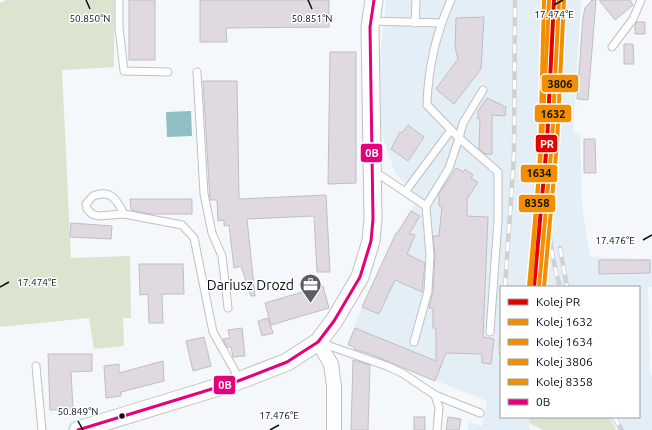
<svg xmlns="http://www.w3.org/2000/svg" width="652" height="430" font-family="Ubuntu,sans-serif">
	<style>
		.built { fill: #e4eef7 }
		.green { fill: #dbe4cf }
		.water { fill: #8fbfc2 }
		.building { fill: #e0d9e2; stroke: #bfbec1 }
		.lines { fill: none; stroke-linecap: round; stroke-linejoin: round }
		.service-casing { stroke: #bec1c3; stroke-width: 9 }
		.minor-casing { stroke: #bec1c3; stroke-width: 16 }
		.tertiary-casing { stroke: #bec1c3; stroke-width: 19 }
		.service { stroke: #fefefe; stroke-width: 7 }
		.minor { stroke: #fefefe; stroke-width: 14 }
		.tertiary { stroke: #fefefe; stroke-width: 17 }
		.rail-casing { stroke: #d0d2d2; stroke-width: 4.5 }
		.rail { stroke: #fff; stroke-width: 3; stroke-dasharray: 9; stroke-linecap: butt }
		.bus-1-casing { stroke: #fff; stroke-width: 6 }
		.bus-1 { stroke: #e5007d; stroke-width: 3 }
		.rail-1-casing { stroke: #fff; stroke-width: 7 }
		.rail-2-casing { stroke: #fff; stroke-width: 7 }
		.rail-3-casing { stroke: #fff; stroke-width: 7 }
		.rail-4-casing { stroke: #fff; stroke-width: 7 }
		.rail-5-casing { stroke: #fff; stroke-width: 7 }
		.rail-1 { stroke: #e50000; stroke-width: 4 }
		.rail-2 { stroke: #f38e01; stroke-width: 4 }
		.rail-3 { stroke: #f38e01; stroke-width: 4 }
		.rail-4 { stroke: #f38e01; stroke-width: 4 }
		.rail-5 { stroke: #f38e01; stroke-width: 4 }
		.ticks { fill: none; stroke: #0a0d10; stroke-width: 1.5 }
		.bus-dot { fill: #0a0d10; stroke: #fff; stroke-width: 1.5 }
		.labels { text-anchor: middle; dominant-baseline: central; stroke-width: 3; stroke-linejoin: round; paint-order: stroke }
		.poi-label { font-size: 14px; fill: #0a0d10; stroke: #fff; text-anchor: end }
		.ticks-label { font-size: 10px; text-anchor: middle; fill: #0a0d10; stroke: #fff; stroke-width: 3; stroke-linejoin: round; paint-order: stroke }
		.line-badge { stroke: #fff; stroke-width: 1.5 }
		.badge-label { font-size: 11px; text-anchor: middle; font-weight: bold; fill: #fff }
		.pale-badge-label { font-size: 11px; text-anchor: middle; font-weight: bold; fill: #111 }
	</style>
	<rect width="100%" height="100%" fill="#f5f8fb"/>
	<polygon class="built" points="386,0 581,0 573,133 580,133 582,205 590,257 652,259 652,287 648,287 650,375 652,375 652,430 616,430 609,417 639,417 639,287 501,287 501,417 530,417 529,430 467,430 469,422 482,426 487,401 347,345 362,307 396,232 419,198 395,173 381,132 380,58"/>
	<g class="green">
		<polygon points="6,0 114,0 114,67 62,70 71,258 130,256 131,318 123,318 124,346 94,349 89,318 0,327 0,3"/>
		<polygon points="530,417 609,417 616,430 543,430 529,423"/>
	</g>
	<polygon class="water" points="191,111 192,136 167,137 166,112"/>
	<g class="building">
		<rect x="129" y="0" width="26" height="60"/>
		<polygon points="200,0 329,0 329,27 226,28 227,42 200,42"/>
		<polygon points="592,0 596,0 588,100 577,99 583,18 585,8"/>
		<polygon points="599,0 630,0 633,5 615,20"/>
		<polygon points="484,17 481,69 454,104 436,89 458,59 455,47 456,18"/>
		<polygon points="637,22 645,22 645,34 635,34 635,25"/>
		<polygon points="624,44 633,44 634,64 624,64"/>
		<polygon points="330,52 356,52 356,183 328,184"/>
		<polygon points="203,81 237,81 239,199 326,195 330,272 317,272 314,216 247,219 255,296 251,296 241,266 234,268 229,225 224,226 224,220 218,221 217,200 210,200"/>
		<polygon points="487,98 506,107 505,116 492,115 492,154 485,154 479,149 480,118 478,119 478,111"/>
		<polygon points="408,125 424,137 408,161 391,149 400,132 402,133"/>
		<polygon points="584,139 595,139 596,173 584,173"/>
		<polygon points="456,168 463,172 465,169 473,175 471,178 478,182 467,199 467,216 488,217 483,337 494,339 491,364 482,363 482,354 446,353 435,381 370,354 354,349 354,347 348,345 355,328 436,361 436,328 433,328 433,308 429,308 433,291 435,255 433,236 439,236 442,206 439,206 439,194"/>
		<polygon points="130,199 192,199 192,214 150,214 131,210"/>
		<polygon points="411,211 420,216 409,234 415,235 407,254 425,263 422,292 395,280 379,314 362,307 396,233 397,234"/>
		<polygon points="71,223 112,226 111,239 70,237"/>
		<polygon points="599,260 650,260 650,273 599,274"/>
		<polygon points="139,264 183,264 184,294 162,294 163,323 149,323 148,294 140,295"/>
		<polygon points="323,286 329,308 271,325 265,303"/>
		<polygon points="268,318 273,333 262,336 258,321"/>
		<polygon points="242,328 245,356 233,357 231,347 227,347 223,339 230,338 228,330"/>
		<polygon points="204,337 211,366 193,371 186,341"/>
		<polygon points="48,354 92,354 92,371 71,372 73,409 50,410"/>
		<polygon points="353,360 370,365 368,430 351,430"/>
		<polygon points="163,361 164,381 121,392 121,396 106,398 104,366 119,364 119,373"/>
		<rect x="414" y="417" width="11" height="13"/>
		<polygon points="448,417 461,419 459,430 446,430"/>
	</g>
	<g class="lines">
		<defs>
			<g id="service">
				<polyline points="119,0 119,28 124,71 168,72"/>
				<path d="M451 0C436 33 428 69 427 105L459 138 463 123 483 90"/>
				<polyline points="371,21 441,23"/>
				<polyline points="415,23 416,0"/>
				<polyline points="612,47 633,19 641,0"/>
				<polyline points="197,72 204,194 212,233 222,256 228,308"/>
				<polyline points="374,171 426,206 449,168 459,138 498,172 498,220 490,332"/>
				<polyline points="405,192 451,130"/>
				<path d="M124 214C117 200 111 189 93 196L86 204 87 209 92 214 98 216 124 214 182 225 194 238 213 332 240 380"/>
				<polyline points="414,342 428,291 430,255 426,206"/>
				<polyline points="321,343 387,366 402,373 435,395 439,408 437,430"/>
				<polyline points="36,366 42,430"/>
				<polyline points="435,395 480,413"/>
			</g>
			<polyline id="minor" points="318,342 331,364 334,386 334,430"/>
			<polyline id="tertiary" points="78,430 238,381 287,362 318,342 334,321 360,277 371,241 373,219 370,27 374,0"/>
		</defs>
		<use href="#service" class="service-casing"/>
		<use href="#minor" class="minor-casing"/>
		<use href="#tertiary" class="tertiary-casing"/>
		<use href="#service" class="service"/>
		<use href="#minor" class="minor"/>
		<use href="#tertiary" class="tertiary"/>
		<defs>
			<g id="rail">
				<path d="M547 142C545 191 546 239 560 287"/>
				<polyline points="560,248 567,287"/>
				<polyline points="505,287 514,154 515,0"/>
				<polyline points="500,352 501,340"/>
				<polyline points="614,417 622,430"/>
			</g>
		</defs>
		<use href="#rail" class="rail-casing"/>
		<use href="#rail" class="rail"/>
		<defs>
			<polyline id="bus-1" points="78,430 238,381 287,362 318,342 334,321 360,277 371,241 373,219 370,27 374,0"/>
		</defs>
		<use href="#bus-1" class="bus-1-casing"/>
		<use href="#bus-1" class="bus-1"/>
		<defs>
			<polyline id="rail-1" points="534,287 547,142 554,0"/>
			<polyline id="rail-2" points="539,287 552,142 559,0"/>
			<polyline id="rail-3" points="529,287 542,142 549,0"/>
			<polyline id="rail-4" points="544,287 557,143 564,0"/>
			<polyline id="rail-5" points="531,287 540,155 544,0"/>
		</defs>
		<use href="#rail-1" class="rail-1-casing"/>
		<use href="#rail-2" class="rail-2-casing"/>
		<use href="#rail-3" class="rail-3-casing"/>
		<use href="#rail-4" class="rail-4-casing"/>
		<use href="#rail-5" class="rail-5-casing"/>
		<use href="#rail-1" class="rail-1"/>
		<use href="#rail-2" class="rail-2"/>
		<use href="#rail-3" class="rail-3"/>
		<use href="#rail-4" class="rail-4"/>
		<use href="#rail-5" class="rail-5"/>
	</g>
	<path class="ticks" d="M86 0 90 9M308 0 312 9M554 5 563 0M643 240 652 235M0 287 9 282M78 421 83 430M270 430 279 425"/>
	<defs>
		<symbol id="office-pin" viewBox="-11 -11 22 30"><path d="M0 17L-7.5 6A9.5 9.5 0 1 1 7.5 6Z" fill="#5c5f62" stroke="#fff"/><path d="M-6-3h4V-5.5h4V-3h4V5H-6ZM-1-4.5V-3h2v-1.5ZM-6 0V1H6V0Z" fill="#fff"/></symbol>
	</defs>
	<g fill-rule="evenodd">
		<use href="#office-pin" x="298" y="272" width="25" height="34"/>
	</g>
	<circle class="bus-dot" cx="122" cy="416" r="3.5"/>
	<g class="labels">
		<g class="poi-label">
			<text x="294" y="285">Dariusz Drozd</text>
		</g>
	</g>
	<g class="ticks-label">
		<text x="554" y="18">17.474°E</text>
		<text x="90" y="22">50.850°N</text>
		<text x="312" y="22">50.851°N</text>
		<text x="615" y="244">17.476°E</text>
		<text x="37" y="286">17.474°E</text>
		<text x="78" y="415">50.849°N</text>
		<text x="279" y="419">17.476°E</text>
	</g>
	<g class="line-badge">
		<rect x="541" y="74" width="38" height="19" rx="4" fill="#f38e01"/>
		<rect x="534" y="104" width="38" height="19" rx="4" fill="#f38e01"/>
		<rect x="535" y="134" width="23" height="19" rx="4" fill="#e50000"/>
		<rect x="360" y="143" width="23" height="20" rx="4" fill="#e5007d"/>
		<rect x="520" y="164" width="38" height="19" rx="4" fill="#f38e01"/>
		<rect x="518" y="194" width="38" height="19" rx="4" fill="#f38e01"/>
		<rect x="213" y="375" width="23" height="20" rx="4" fill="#e5007d"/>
	</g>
	<g class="badge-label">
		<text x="547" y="148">PR</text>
		<text x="372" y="157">0B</text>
		<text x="225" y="389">0B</text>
	</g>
	<g class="pale-badge-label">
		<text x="560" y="88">3806</text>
		<text x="553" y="118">1632</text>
		<text x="539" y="177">1634</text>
		<text x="537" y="207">8358</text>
	</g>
	<rect x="500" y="286" width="140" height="132" fill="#ffffff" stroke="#9d9e9f"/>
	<rect x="508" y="299" width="20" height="6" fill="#e50000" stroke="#9d9e9f"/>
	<text x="536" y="306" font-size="12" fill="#0a0d10">Kolej PR</text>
	<rect x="508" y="319" width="20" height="6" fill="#f38e01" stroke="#9d9e9f"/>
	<text x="536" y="326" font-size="12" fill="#0a0d10">Kolej 1632</text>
	<rect x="508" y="339" width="20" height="6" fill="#f38e01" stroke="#9d9e9f"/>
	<text x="536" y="346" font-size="12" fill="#0a0d10">Kolej 1634</text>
	<rect x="508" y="359" width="20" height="6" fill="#f38e01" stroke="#9d9e9f"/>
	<text x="536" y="366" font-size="12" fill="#0a0d10">Kolej 3806</text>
	<rect x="508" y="379" width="20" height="6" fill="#f38e01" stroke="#9d9e9f"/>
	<text x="536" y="386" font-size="12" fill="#0a0d10">Kolej 8358</text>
	<rect x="508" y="399" width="20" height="6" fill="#e5007d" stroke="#9d9e9f"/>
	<text x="536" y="406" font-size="12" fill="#0a0d10">0B</text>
</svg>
